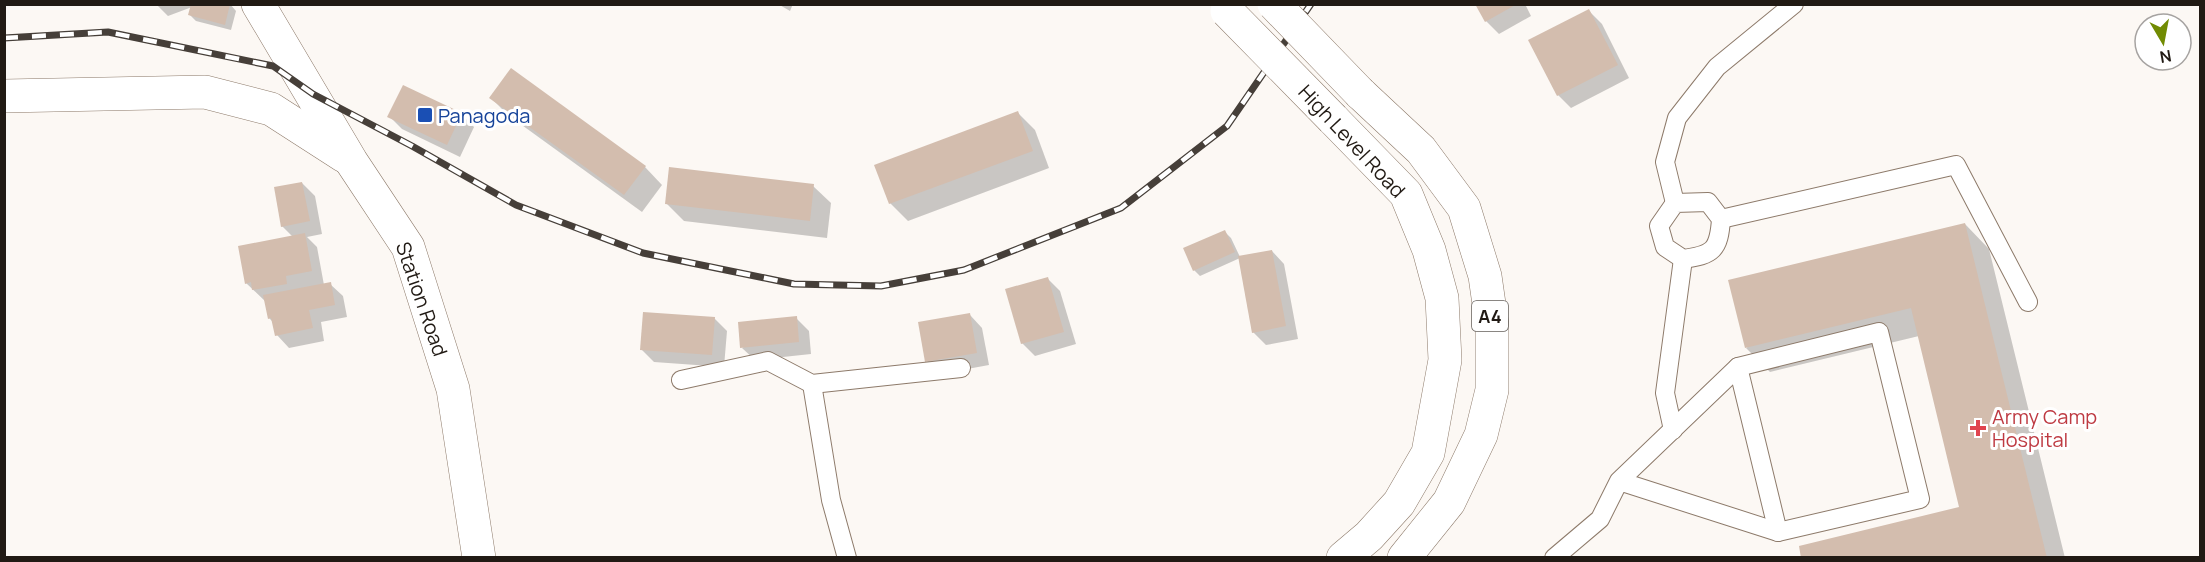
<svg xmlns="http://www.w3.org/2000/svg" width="2205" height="562" font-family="Manrope,sans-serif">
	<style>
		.shadow { fill: #0003 }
		.building { fill: #d3bdae }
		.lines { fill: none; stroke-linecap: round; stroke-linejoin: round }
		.lane-casing { stroke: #8d7a6a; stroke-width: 20 }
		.street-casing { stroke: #8d7a6a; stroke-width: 34 }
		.highway-casing { stroke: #8d7a6a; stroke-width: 34 }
		.lane { stroke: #fff; stroke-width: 18 }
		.street { stroke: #fff; stroke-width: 33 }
		.highway { stroke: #fff; stroke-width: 33 }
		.rail-casing { stroke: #463f39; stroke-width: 7 }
		.rail { stroke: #fff; stroke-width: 4.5; stroke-dasharray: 14; stroke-linecap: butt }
		.highway-bridge-casing { stroke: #8d7a6a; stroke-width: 34; stroke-linecap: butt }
		.highway-bridge { stroke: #fff; stroke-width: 33 }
		.transit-dot { fill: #1a4fb4; stroke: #fff; stroke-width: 2 }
		.health-dot { fill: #e0444e; stroke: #fff; stroke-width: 2 }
		.labels { text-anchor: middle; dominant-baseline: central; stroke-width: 6; stroke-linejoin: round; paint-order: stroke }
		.shield { fill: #fff; stroke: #645f5a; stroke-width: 1.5 }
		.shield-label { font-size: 18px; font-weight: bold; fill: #211a14 }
		.transit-label { font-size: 20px; fill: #164399; stroke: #fff; text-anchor: start }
		.street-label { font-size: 20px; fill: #211a14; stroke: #fff }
		.health-label { font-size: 20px; fill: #be3a42; stroke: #fff; text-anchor: start }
	</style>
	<rect width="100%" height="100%" fill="#fcf8f4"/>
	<g class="shadow">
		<polygon points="156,4 230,4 236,11 231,30 196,21 190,15 192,7 168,16"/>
		<polygon points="778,4 793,4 790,11"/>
		<polygon points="1477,4 1525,4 1531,16 1499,34 1486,21"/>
		<polygon points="1589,11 1602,24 1629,78 1571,108 1558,95"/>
		<polygon points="491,98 645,167 662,185 642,212 508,115"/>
		<polygon points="1018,113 1035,130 1049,168 908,221 890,203"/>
		<polygon points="461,114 474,127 460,157 402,129 389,116"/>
		<polygon points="302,183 315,196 322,234 307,237 317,247 324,285 330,284 343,296 347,317 321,322 324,341 289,348 277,335 274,323 269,318 266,302 246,283 293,237 282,226"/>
		<polygon points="813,186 831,203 827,238 684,221 666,203"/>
		<polygon points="1965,224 1989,249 2065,558 1803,558 1961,508 1919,336 1770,372 1746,348"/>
		<polygon points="1224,231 1231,238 1240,257 1272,251 1284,264 1298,339 1266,345 1253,332 1240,258 1200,276 1194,270"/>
		<polygon points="1047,278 1060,291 1076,344 1035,356 1022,343"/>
		<polygon points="970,315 982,328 989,365 940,374 927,361"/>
		<polygon points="714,318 727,331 724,367 654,362 642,350"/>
		<polygon points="796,318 809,331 811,354 755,360 742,348"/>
	</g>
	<g class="building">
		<polygon points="191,4 230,4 225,25 188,15"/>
		<polygon points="1475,4 1517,4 1485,22"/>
		<polygon points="1589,9 1618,65 1557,96 1528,40"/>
		<polygon points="511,68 646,166 624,195 489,98"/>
		<polygon points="403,85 462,113 447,145 387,117"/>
		<polygon points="1018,111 1033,151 889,204 874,165"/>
		<polygon points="669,167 814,184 810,221 665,204"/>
		<polygon points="302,182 310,221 281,227 274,187"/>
		<polygon points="1965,223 2047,558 1801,558 1799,546 1959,507 1911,308 1745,348 1728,280"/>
		<polygon points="1225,230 1235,252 1193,271 1183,248"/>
		<polygon points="305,233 312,271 286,276 287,284 252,290 251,282 245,284 238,246"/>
		<polygon points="1272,250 1286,326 1252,333 1238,256"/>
		<polygon points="1048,277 1064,332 1021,344 1005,289"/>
		<polygon points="331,282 335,305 309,310 313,328 275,336 271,318 268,319 263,295"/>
		<polygon points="643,312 715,317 712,355 640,350"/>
		<polygon points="970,313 977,353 925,362 918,322"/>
		<polygon points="797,316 799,342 740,348 738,322"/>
	</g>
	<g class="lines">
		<defs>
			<g id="lane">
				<path d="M1708 202 1721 219C1719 250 1713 255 1683 259L1665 247 1659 226 1675 203Z"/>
				<polyline points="1675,203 1665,162 1677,118 1717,67 1794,4"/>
				<polyline points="1721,219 1956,165 2028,302"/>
				<polyline points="1738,367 1778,532"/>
				<polyline points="681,380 768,361 812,384 961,368"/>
				<polyline points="812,384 831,500 847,558"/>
				<polyline points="1673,430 1665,393 1683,259"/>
				<polyline points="1554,558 1600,519 1619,481 1738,367 1879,332 1920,499 1778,532 1619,481"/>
			</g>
			<g id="street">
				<polyline points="258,4 351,161 408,247 453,389 479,558"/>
				<polyline points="4,96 205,92 271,109 344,156"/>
			</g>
			<g id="highway">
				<polyline points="1360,93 1421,150 1464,208 1485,276 1492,325 1492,390 1481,435 1449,502 1404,558"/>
				<polyline points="1333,119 1406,194 1429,250 1442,298 1445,360 1428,453 1399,503 1369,536 1343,558"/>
			</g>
		</defs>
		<use href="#lane" class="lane-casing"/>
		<use href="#street" class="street-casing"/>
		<use href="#highway" class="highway-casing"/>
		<use href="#lane" class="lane"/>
		<use href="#street" class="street"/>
		<use href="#highway" class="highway"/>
		<defs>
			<polyline id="rail" points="4,38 108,32 273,66 313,94 412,146 516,205 643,253 794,284 881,286 964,270 1121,208 1227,126 1311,4"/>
		</defs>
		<use href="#rail" class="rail-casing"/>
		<use href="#rail" class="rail"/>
		<defs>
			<g id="highway-bridge">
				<polyline points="1274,4 1360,93"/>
				<polyline points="1227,11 1333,119"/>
			</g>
		</defs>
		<use href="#highway-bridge" class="highway-bridge-casing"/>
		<use href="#highway-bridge" class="highway-bridge"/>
	</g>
	<rect class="transit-dot" x="417" y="107" width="16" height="16" rx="3"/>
	<path class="health-dot" d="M1975 419h6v6h6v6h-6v6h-6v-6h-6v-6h6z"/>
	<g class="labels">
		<rect class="shield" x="1472" y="301" width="36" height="30" rx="4.5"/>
		<g class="shield-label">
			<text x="1490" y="316">A4</text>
		</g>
		<g class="transit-label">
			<text x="438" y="115">Panagoda</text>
		</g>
		<g class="street-label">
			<text transform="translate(1352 141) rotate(47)">High Level Road</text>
			<text transform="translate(422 299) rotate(71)">Station Road</text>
		</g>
		<g class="health-label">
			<text x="1992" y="416">Army Camp<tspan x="1992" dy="23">Hospital</tspan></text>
		</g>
	</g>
	<rect width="2205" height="562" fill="none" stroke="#211a14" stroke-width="12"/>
	<g transform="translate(2163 42) rotate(170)"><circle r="28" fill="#ffffff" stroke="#a6a3a1" stroke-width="1.5"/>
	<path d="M0-4.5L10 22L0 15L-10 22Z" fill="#718b02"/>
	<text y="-9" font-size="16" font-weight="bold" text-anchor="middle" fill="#211a14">N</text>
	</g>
</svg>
